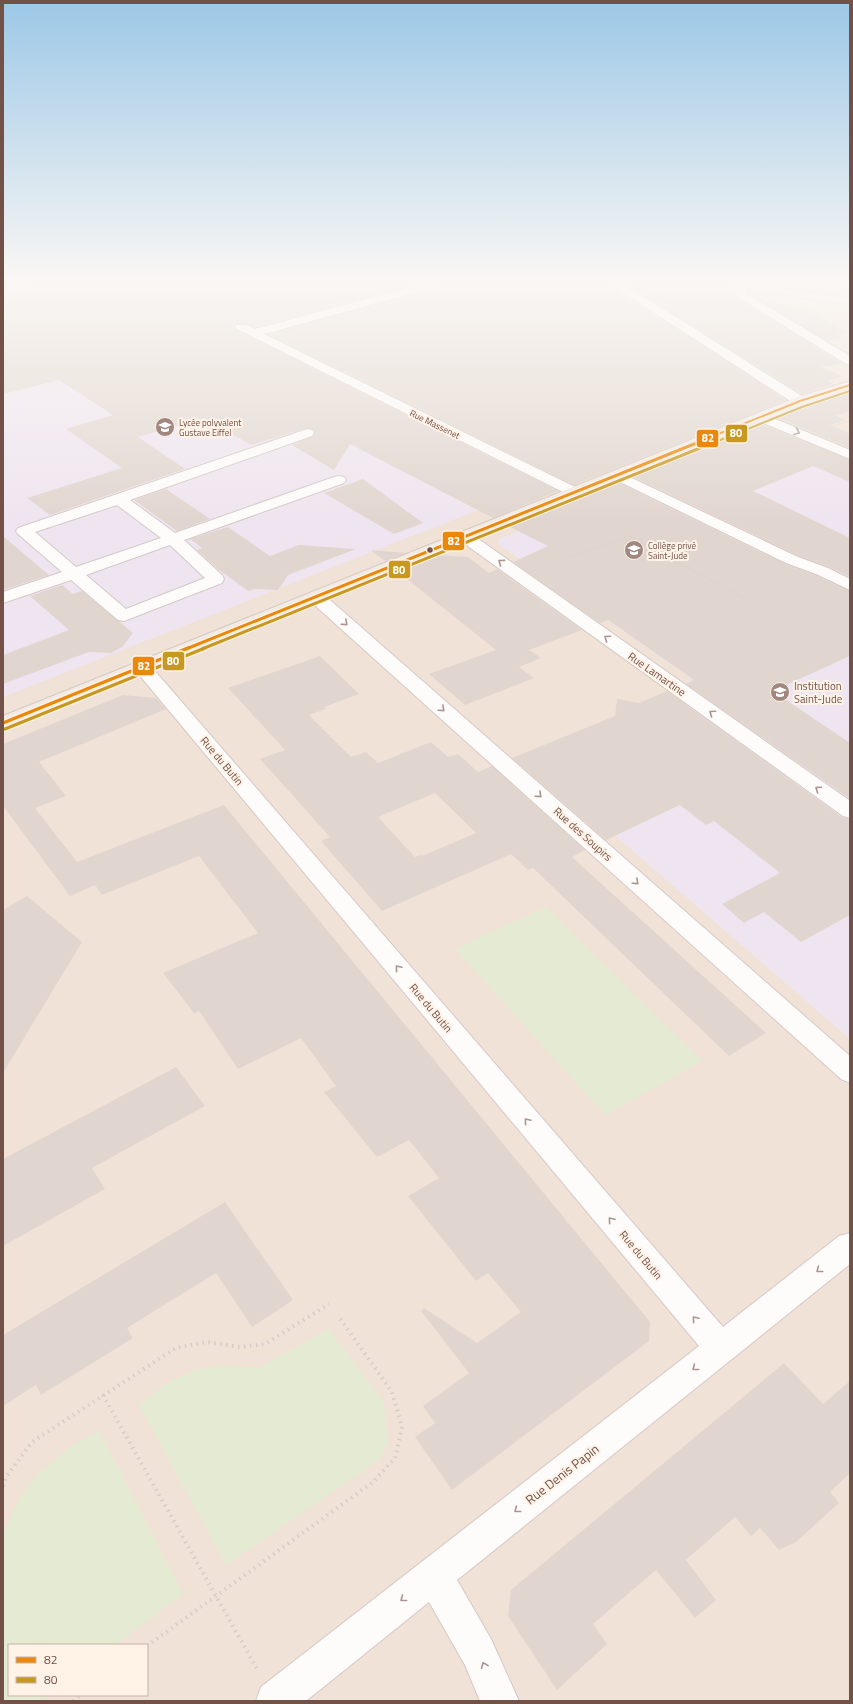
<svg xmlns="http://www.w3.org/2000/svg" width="853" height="1704" font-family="'Titillium Web',sans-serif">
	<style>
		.residential { fill: #f1e2d7; fill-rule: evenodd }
		.education { fill: #efe5f0 }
		.green { fill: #e4ebd2 }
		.building { fill: #e1d6cf; fill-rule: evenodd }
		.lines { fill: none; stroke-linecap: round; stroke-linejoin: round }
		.minor-casing { stroke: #d4c9c4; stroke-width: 2 }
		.major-casing { stroke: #d4c9c4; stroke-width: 2 }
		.path-far2 { stroke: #d7ccc9; stroke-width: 1.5; stroke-dasharray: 0.5 1.5; stroke-linecap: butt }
		.path-far1 { stroke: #d7ccc9; stroke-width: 2; stroke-dasharray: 0.5 2; stroke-linecap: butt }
		.path { stroke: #d7ccc9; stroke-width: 4; stroke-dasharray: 1.5 4.5; stroke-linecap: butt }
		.minor { fill: #fefcfb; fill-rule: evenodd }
		.major { fill: #f2ebe4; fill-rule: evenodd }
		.bus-1-far2-casing { stroke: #fff2e7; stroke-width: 3.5 }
		.bus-1-far1-casing { stroke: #fff2e7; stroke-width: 5 }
		.bus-1-casing { stroke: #fff2e7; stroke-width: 6 }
		.bus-2-far2-casing { stroke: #fff2e7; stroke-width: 3.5 }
		.bus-2-far1-casing { stroke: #fff2e7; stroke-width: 5 }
		.bus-2-casing { stroke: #fff2e7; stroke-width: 6 }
		.bus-1-far2 { stroke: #ea880b; stroke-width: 2 }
		.bus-1-far1 { stroke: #ea880b; stroke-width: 3 }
		.bus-1 { stroke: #ea880b; stroke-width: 3.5 }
		.bus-2-far2 { stroke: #c79920; stroke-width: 2 }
		.bus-2-far1 { stroke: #c79920; stroke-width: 3 }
		.bus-2 { stroke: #c79920; stroke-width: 3.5 }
		.oneway { stroke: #aa9590 }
		.bus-dot { fill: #725149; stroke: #fff2e7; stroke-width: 1.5 }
		.labels { text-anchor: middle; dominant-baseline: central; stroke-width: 4; stroke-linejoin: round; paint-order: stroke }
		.far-poi-label { font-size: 9px; fill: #725149; stroke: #fff2e7; text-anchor: start }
		.far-street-label { font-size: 9px; fill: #725149; stroke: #fff2e7 }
		.street-label { font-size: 11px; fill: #725149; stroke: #fff2e7 }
		.poi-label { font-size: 11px; fill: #725149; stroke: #fff2e7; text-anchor: start }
		.near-street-label { font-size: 13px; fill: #725149; stroke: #fff2e7 }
		.line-badge { stroke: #fff2e7; stroke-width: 1.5 }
		.badge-label { font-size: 11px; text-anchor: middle; font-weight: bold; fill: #fff }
	</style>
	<rect width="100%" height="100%" fill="#f5eee7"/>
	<path class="residential" d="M14 283H266L276 293 316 283H850V1701H3V285ZM9 1645H147V1695H9Z"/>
	<g class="education">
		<polygon points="154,283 284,283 293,290 253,323 176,344 478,510 3,697 3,319"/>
		<polygon points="730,444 850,465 850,578 650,480"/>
		<polygon points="520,530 850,609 850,1039 551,780 725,702 498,544 499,539"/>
	</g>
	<g class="green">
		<polygon points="546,907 702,1061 605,1115 455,949"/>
		<polygon points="328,1329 382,1399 386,1416 387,1444 379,1460 226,1565 139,1405 165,1385 194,1370 221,1366 260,1367"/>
		<path d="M99 1430 183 1594 115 1645H9V1695H50L42 1701H3V1534C10 1524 12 1512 18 1501 37 1468 68 1448 99 1430Z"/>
	</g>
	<g class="building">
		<polygon points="44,283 422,283 255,327 245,324 237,324 234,327 236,330 558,491 493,518 350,444 334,470 292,445 312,437 315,432 312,429 307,428 251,445 204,418 138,437 185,469 50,515 27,498 122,468 66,429 113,415 59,380 3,394 3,291"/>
		<polygon points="445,283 609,283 610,286 786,400 574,485 268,334 443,286"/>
		<polygon points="625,283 724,283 726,286 730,288 730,294 736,295 738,299 842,364 821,367 843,376 827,381 834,384 802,394"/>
		<polygon points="760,300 809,310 848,333 836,334 843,338 827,341"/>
		<polygon points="849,391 850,411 836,416 845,420 830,425 850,434 850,448 776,417"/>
		<polygon points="761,424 850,460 850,482 813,466 753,491 850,538 850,577 829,567 799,556 631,476"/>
		<polygon points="363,479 423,523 394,534 324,493"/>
		<polygon points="617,482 785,564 815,575 850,591 850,656 773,691 850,743 850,799 686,684 694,680 608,620 600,623 513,562 548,546 508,526"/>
		<polygon points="166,489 210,519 177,531 134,500"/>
		<polygon points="228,527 270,556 299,545 356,549 288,575 278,590 255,589 248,591 218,569 197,550 202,548 190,539"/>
		<polygon points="3,536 43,570 49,575 3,590"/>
		<polygon points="371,550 406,553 385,561"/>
		<polygon points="437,555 468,557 489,573 497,569 582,630 529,650 541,658 519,667 534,678 465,705 429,674 496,650 397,571"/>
		<polygon points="62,585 73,594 82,591 133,633 122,647 111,653 89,652 3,684 3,655 69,630 30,596"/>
		<path d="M320 656 359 694 324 707 326 709 309 715 351 757 366 752 378 763 431 742 448 757 458 754 478 772 492 766 585 850 572 857 766 1033 729 1056 533 868 528 870 511 854 382 911 321 841 330 837 260 759 285 750 228 688ZM435 793 476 833 422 856 421 855 415 857 378 817Z"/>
		<polygon points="667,691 842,817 850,819 850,915 801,942 764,912 744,923 722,904 780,873 714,821 706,825 680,805 606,840 512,758 615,716 617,699 639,703"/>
		<polygon points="123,695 156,698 166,709 39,762 66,796 35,808 77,862 224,805 650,1322 649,1341 452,1490 415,1437 435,1423 423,1406 469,1373 421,1311 424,1308 477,1343 521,1312 488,1273 476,1281 408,1196 439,1178 409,1140 377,1157 324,1092 336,1086 301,1038 238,1069 199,1011 194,1013 163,973 258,933 199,856 102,895 95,885 70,896 3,806 3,744"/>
		<polygon points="27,896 82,942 3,1073 3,910"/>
		<polygon points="176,1067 205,1106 92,1168 105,1189 3,1246 3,1159"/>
		<polygon points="225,1202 293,1300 252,1327 216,1273 127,1328 133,1338 41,1395 36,1385 3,1406 3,1335"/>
		<polygon points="784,1363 823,1404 850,1381 850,1473 830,1492 839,1503 796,1542 779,1550 760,1528 751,1536 735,1517 686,1560 716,1600 695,1618 656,1570 593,1624 607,1644 557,1690 508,1616 511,1590"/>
	</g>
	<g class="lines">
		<defs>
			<g id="minor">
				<polygon points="427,283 444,283 443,285 264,334 579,489 581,492 579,495 574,496 569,495 237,329 235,327 237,325 245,325 255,329"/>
				<polygon points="610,283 622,283 805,398 807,401 805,404 795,404 611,285"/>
				<polygon points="739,283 747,283 748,285 745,291 747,294 850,356 850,365 846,364 739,298 735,291"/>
				<polygon points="761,413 850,450 850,459 756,420 754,417 756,414"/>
				<path d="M307 429 312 430 314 433 312 436 130 500 175 533 334 477 339 476 344 477 346 480 344 483 184 540 222 575 224 579 222 583 124 621 118 620 71 580 3 603V592L62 572 18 534 16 531 18 528ZM117 505 161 538 76 567 35 532ZM170 545 205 578 126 609 86 575Z"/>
				<polygon points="617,471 798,557 828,568 850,579 850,590 816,574 786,563 612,478 610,475 612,472"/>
				<polygon points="464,531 470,533 850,801 850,818 843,816 458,539 456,536 458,533"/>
				<polygon points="316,592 322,593 850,1056 850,1083 841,1079 310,601 308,597 310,593"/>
				<polygon points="142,661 148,663 723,1327 839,1236 850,1233 850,1264 457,1580 491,1639 519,1701 480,1701 465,1665 429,1602 306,1701 256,1701 261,1687 699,1346 136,671 133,667 136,663"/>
			</g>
			<g id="major">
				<polygon points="725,283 750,283 850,299 850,305 730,286 726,285"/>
				<polygon points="850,381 850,389 805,404 3,729 3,716 795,398"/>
			</g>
		</defs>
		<use href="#minor" class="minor-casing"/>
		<use href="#major" class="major-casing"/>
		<g class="path-far2">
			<polyline points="843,413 850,417"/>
			<polyline points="835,425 850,421"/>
		</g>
		<polyline class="path-far1" points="547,566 630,536 746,599"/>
		<g class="path">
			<polyline points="103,1395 257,1669"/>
			<polyline points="3,1486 6,1477 32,1442 176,1348 206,1342 240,1347 265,1344 329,1304"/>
			<polyline points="147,1646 373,1482 395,1458 402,1427 392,1392 339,1317"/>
			<polyline points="73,1701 81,1695"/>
		</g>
		<use href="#minor" class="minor"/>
		<use href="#major" class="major"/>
		<defs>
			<polyline id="bus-1-far2" points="696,443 800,401 850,385"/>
			<polyline id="bus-1-far1" points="186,649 699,442"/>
			<polyline id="bus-1" points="3,723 188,648"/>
			<polyline id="bus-2-far2" points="713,443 802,407 850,391"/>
			<polyline id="bus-2-far1" points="202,649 715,442"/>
			<polyline id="bus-2" points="5,729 205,648"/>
		</defs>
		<use href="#bus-1-far2" class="bus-1-far2-casing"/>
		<use href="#bus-1-far1" class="bus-1-far1-casing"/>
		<use href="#bus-1" class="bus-1-casing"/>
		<use href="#bus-2-far2" class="bus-2-far2-casing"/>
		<use href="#bus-2-far1" class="bus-2-far1-casing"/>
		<use href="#bus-2" class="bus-2-casing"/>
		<use href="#bus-1-far2" class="bus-1-far2"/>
		<use href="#bus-1-far1" class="bus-1-far1"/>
		<use href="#bus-1" class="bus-1"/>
		<use href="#bus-2-far2" class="bus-2-far2"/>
		<use href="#bus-2-far1" class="bus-2-far1"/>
		<use href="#bus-2" class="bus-2"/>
	</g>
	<defs><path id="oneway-chevron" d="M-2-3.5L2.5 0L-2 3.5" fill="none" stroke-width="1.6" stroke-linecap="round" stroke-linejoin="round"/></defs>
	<g class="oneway">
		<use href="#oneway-chevron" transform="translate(797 432) rotate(23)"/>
		<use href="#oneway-chevron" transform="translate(501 562) rotate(-144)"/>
		<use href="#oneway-chevron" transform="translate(345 623) rotate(42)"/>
		<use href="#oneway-chevron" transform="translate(607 638) rotate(-145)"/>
		<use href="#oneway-chevron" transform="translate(442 709) rotate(42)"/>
		<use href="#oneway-chevron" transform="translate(712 713) rotate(-145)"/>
		<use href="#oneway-chevron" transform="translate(818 789) rotate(-145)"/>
		<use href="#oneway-chevron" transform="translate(539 795) rotate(42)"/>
		<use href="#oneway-chevron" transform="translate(636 882) rotate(42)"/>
		<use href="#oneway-chevron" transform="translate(398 968) rotate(-130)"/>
		<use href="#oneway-chevron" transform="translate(527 1121) rotate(-130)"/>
		<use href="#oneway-chevron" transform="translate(611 1220) rotate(-130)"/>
		<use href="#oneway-chevron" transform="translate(819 1270) rotate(142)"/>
		<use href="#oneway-chevron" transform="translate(695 1319) rotate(-130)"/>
		<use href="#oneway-chevron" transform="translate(695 1368) rotate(142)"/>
		<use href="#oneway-chevron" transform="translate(517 1510) rotate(142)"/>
		<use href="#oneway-chevron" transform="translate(403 1599) rotate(142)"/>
		<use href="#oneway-chevron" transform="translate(484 1665) rotate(-112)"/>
	</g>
	<linearGradient id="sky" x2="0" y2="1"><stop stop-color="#9cc8e7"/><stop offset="0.54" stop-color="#faf7f4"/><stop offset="1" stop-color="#faf7f4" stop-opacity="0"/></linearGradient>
	<rect width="853" height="521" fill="url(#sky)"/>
	<defs>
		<symbol id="school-disc" viewBox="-11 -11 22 22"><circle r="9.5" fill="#a08880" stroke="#fff2e7"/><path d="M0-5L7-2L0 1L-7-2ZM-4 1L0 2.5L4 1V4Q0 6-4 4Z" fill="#fff"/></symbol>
	</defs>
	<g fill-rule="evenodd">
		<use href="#school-disc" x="154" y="416" width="22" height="22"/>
		<use href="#school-disc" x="623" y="539" width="22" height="22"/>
		<use href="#school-disc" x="769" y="681" width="22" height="22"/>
	</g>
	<circle class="bus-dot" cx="430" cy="550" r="3.5"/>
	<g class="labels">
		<g class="far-poi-label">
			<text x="179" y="422">Lycée polyvalent<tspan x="179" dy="10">Gustave Eiffel</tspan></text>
			<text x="648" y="545">Collège privé<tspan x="648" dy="10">Saint-Jude</tspan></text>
		</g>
		<g class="far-street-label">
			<text transform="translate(435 424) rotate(26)">Rue Massenet</text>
		</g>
		<g class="street-label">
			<text transform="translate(657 674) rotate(35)">Rue Lamartine</text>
			<text transform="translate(222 761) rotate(50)">Rue du Butin</text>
			<text transform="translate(583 834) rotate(42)">Rue des Soupirs</text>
			<text transform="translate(431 1008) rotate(50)">Rue du Butin</text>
			<text transform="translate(641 1255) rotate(50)">Rue du Butin</text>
		</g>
		<g class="poi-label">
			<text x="794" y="686">Institution<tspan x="794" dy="13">Saint-Jude</tspan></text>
		</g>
		<g class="near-street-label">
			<text transform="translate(562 1474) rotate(-38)">Rue Denis Papin</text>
		</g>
	</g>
	<g class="line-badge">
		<rect x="725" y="424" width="23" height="19" rx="4" fill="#c79920"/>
		<rect x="696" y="429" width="23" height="19" rx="4" fill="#ea880b"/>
		<rect x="442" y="531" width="23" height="20" rx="4" fill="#ea880b"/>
		<rect x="388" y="560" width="23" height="19" rx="4" fill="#c79920"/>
		<rect x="162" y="651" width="23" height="20" rx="4" fill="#c79920"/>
		<rect x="132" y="656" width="23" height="20" rx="4" fill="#ea880b"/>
	</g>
	<g class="badge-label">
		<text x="736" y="437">80</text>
		<text x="708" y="442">82</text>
		<text x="454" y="545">82</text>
		<text x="399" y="574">80</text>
		<text x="173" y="665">80</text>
		<text x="144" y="670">82</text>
	</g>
	<rect width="853" height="1704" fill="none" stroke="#725149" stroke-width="8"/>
	<rect x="8" y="1644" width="140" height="52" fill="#fff2e7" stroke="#c7b2a8"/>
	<rect x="16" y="1657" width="20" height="6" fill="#ea880b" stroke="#c7b2a8"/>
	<text x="44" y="1664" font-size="12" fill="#725149">82</text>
	<rect x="16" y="1677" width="20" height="6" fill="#c79920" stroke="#c7b2a8"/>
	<text x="44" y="1684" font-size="12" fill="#725149">80</text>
</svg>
